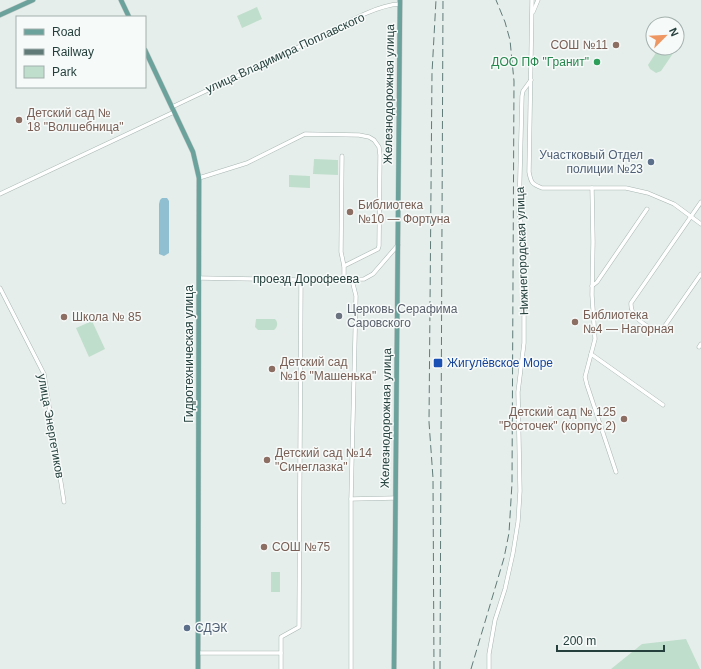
<svg xmlns="http://www.w3.org/2000/svg" width="701" height="669" font-family="Arial,sans-serif">
	<style>
		.green { fill: #bfdecc }
		.water { fill: #90bfd1 }
		.lines { fill: none; stroke-linecap: round; stroke-linejoin: round }
		.minor-casing { stroke: #a8b6b3; stroke-width: 4.5 }
		.major-casing { stroke: #c2cac8; stroke-width: 5.5 }
		.minor { stroke: #fff; stroke-width: 3.5 }
		.major { stroke: #6ba29b; stroke-width: 4.5 }
		.rail { stroke: #607b77; stroke-width: 1; stroke-dasharray: 8 4; stroke-linecap: butt }
		.education-dot { fill: #8d6e63; stroke: #f6faf9; stroke-width: 1.5 }
		.leisure-dot { fill: #2e9e5b; stroke: #f6faf9; stroke-width: 1.5 }
		.service-dot { fill: #5c6f8a; stroke: #f6faf9; stroke-width: 1.5 }
		.worship-dot { fill: #6b7280; stroke: #f6faf9; stroke-width: 1.5 }
		.transit-dot { fill: #1a4fb4; stroke: #f6faf9; stroke-width: 1.5 }
		.labels { text-anchor: middle; dominant-baseline: central; stroke-width: 3; stroke-linejoin: round; paint-order: stroke }
		.education-label { font-size: 12px; fill: #785e54; stroke: #f6faf9; text-anchor: start }
		.street-label { font-size: 12px; fill: #25403c; stroke: #f6faf9 }
		.leisure-label { font-size: 12px; fill: #27864d; stroke: #f6faf9; text-anchor: end }
		.service-label { font-size: 12px; fill: #4e5e75; stroke: #f6faf9; text-anchor: end }
		.worship-label { font-size: 12px; fill: #5b616d; stroke: #f6faf9; text-anchor: start }
		.transit-label { font-size: 12px; fill: #164399; stroke: #f6faf9; text-anchor: start }
	</style>
	<rect width="100%" height="100%" fill="#e6eeeb"/>
	<g class="green">
		<polygon points="257,7 262,19 242,28 237,16"/>
		<polygon points="659,48 672,48 674,52 661,71 656,73 650,69 648,65"/>
		<polygon points="314,159 338,160 338,175 313,174"/>
		<polygon points="289,175 310,176 310,188 289,187"/>
		<path d="M256 319H275C278 322 278 327 274 330H258L255 327Z"/>
		<polygon points="92,321 105,349 89,357 76,328"/>
		<rect x="271" y="572" width="9" height="20"/>
		<polygon points="686,639 700,669 611,669 642,644"/>
	</g>
	<polygon class="water" points="162,198 167,198 169,201 169,253 164,256 159,254 159,204 160,200"/>
	<g class="lines">
		<defs>
			<g id="minor">
				<path d="M532 0 529 172C531 183 532 184 542 188H626L648 193 674 204 701 224"/>
				<polyline points="533,12 538,0"/>
				<path d="M172 107 328 33C348 22 377 5 400 4"/>
				<polyline points="342,156 341,252 344,266 344,280"/>
				<polyline points="199,178 247,163 305,134 359,135 369,137 374,140 379,147 380,155 379,246 378,249 344,266"/>
				<polyline points="592,188 593,242 592,295 595,339 585,377 587,385 616,472"/>
				<polyline points="0,194 174,112"/>
				<path d="M701 202 631 303C630 317 644 324 655 331L662 330 701 274"/>
				<polyline points="199,278 301,280 364,279 373,274 398,245"/>
				<polyline points="592,286 597,282 647,209"/>
				<polyline points="0,288 44,374 64,502"/>
				<polyline points="699,347 701,344"/>
				<polyline points="591,354 663,405"/>
				<polyline points="351,499 395,498"/>
				<polyline points="198,653 281,653"/>
				<polyline points="281,669 281,637 299,627 301,280"/>
				<polyline points="351,669 351,499 356,296 352,280"/>
				<polyline points="489,669 489,654 495,620 505,589 513,553 518,522 520,491 518,392 524,343 524,239 519,212 522,96 523,91 531,80"/>
			</g>
			<g id="major">
				<polyline points="121,0 129,17"/>
				<polyline points="0,15 33,0"/>
				<polyline points="145,50 193,152 199,178 198,669"/>
				<polyline points="394,669 400,0"/>
			</g>
		</defs>
		<use href="#minor" class="minor-casing"/>
		<use href="#major" class="major-casing"/>
		<use href="#minor" class="minor"/>
		<use href="#major" class="major"/>
		<g class="rail">
			<polyline points="434,669 433,478 429,422 432,73 436,0"/>
			<polyline points="440,669 443,0"/>
			<polyline points="471,669 504,558 509,533 512,483 514,81 510,40 505,22 496,0"/>
		</g>
	</g>
	<g class="education-dot">
		<circle cx="616" cy="45" r="4"/>
		<circle cx="19" cy="120" r="4"/>
		<circle cx="350" cy="212" r="4"/>
		<circle cx="64" cy="317" r="4"/>
		<circle cx="575" cy="322" r="4"/>
		<circle cx="272" cy="369" r="4"/>
		<circle cx="624" cy="419" r="4"/>
		<circle cx="267" cy="460" r="4"/>
		<circle cx="264" cy="547" r="4"/>
	</g>
	<circle class="leisure-dot" cx="597" cy="62" r="4"/>
	<g class="service-dot">
		<circle cx="651" cy="162" r="4"/>
		<circle cx="187" cy="628" r="4"/>
	</g>
	<circle class="worship-dot" cx="339" cy="316" r="4"/>
	<rect class="transit-dot" x="433" y="358" width="10" height="10" rx="2"/>
	<g class="labels">
		<g class="education-label">
			<text x="608" y="45" text-anchor="end">СОШ №11</text>
			<text x="27" y="113">Детский сад №<tspan x="27" dy="14">18 "Волшебница"</tspan></text>
			<text x="358" y="205">Библиотека<tspan x="358" dy="14">№10 — Фортуна</tspan></text>
			<text x="583" y="315">Библиотека<tspan x="583" dy="14">№4 — Нагорная</tspan></text>
			<text x="72" y="317">Школа № 85</text>
			<text x="280" y="362">Детский сад<tspan x="280" dy="14">№16 "Машенька"</tspan></text>
			<text x="616" y="412" text-anchor="end">Детский сад № 125<tspan x="616" dy="14">"Росточек" (корпус 2)</tspan></text>
			<text x="275" y="453">Детский сад №14<tspan x="275" dy="14">"Синеглазка"</tspan></text>
			<text x="272" y="547">СОШ №75</text>
		</g>
		<g class="street-label">
			<text transform="translate(285 53) rotate(-25)">улица Владимира Поплавского</text>
			<text transform="translate(389 94) rotate(-89)">Железнодорожная улица</text>
			<text transform="translate(522 251) rotate(-92)">Нижнегородская улица</text>
			<text x="306" y="279">проезд Дорофеева</text>
			<text transform="translate(189 354) rotate(-90)">Гидротехническая улица</text>
			<text transform="translate(386 418) rotate(-89)">Железнодорожная улица</text>
			<text transform="translate(51 426) rotate(80)">улица Энергетиков</text>
		</g>
		<g class="leisure-label">
			<text x="589" y="62">ДОО ПФ "Гранит"</text>
		</g>
		<g class="service-label">
			<text x="643" y="155">Участковый Отдел<tspan x="643" dy="14">полиции №23</tspan></text>
			<text x="195" y="628" text-anchor="start">СДЭК</text>
		</g>
		<g class="worship-label">
			<text x="347" y="309">Церковь Серафима<tspan x="347" dy="14">Саровского</tspan></text>
		</g>
		<g class="transit-label">
			<text x="447" y="363">Жигулёвское Море</text>
		</g>
	</g>
	<rect x="16" y="16" width="130" height="72" fill="#f6faf9" stroke="#a2b0ad"/>
	<rect x="24" y="29" width="20" height="6" fill="#6ba29b" stroke="#a2b0ad"/>
	<text x="52" y="36" font-size="12" fill="#25403c">Road</text>
	<rect x="24" y="49" width="20" height="6" fill="#607b77" stroke="#a2b0ad"/>
	<text x="52" y="56" font-size="12" fill="#25403c">Railway</text>
	<rect x="24" y="66" width="20" height="12" fill="#bfdecc" stroke="#a2b0ad"/>
	<text x="52" y="76" font-size="12" fill="#25403c">Park</text>
	<g transform="translate(665 36) rotate(66)"><circle r="19" fill="#f6faf9" stroke="#a2b0ad"/>
	<path d="M0-3L7 15L0 10L-7 15Z" fill="#ef9763"/>
	<text y="-6" font-size="11" font-weight="bold" text-anchor="middle" fill="#25403c">N</text>
	</g>
	<path d="M557 645v6h107v-6" fill="none" stroke="#25403c" stroke-width="2"/>
	<text x="563" y="645" font-size="12" fill="#25403c" stroke="#f6faf9" stroke-width="3" paint-order="stroke">200 m</text>
</svg>
